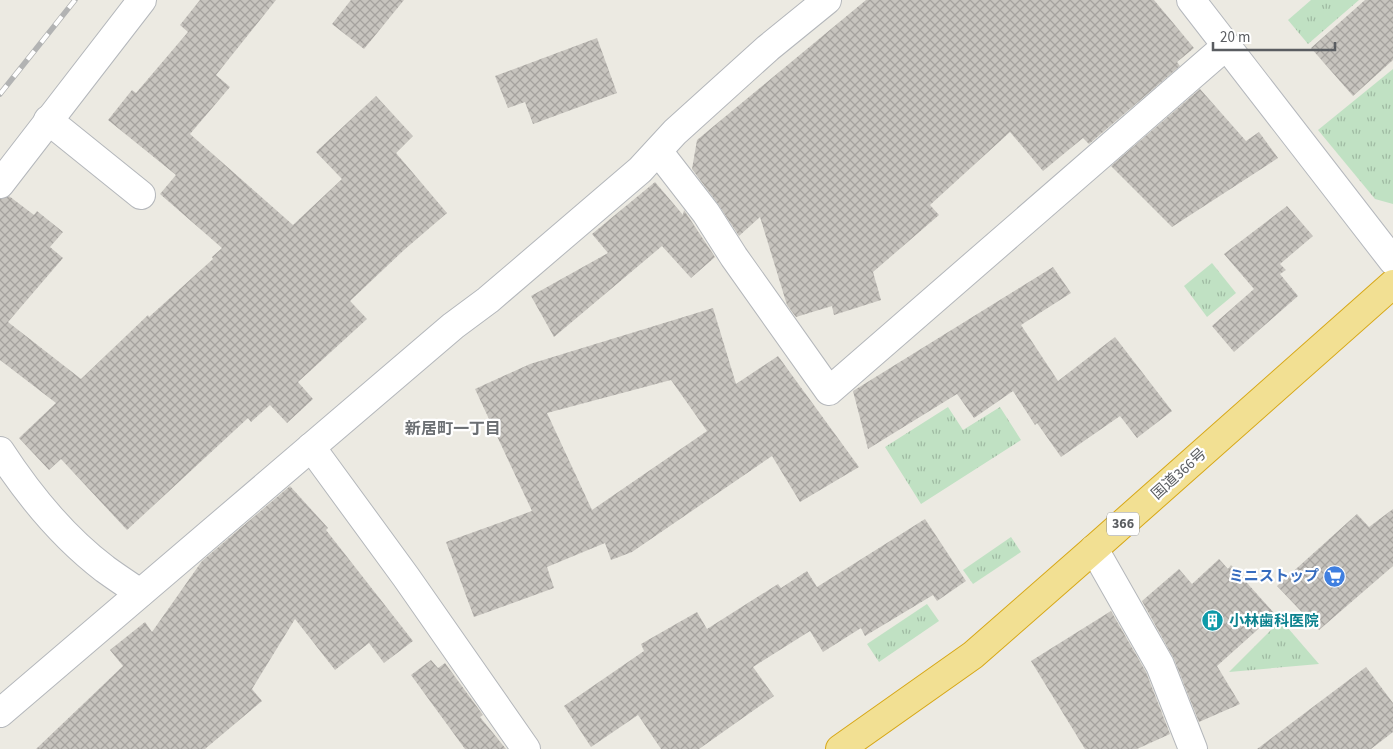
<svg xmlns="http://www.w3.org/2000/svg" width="1393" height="749" font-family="'Source Sans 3','Noto Sans JP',sans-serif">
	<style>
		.grass { fill: url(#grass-tufts) }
		.building { fill: url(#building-cross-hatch); fill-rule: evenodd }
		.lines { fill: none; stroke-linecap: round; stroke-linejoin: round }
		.street-casing { stroke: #b4b7bb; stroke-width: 30 }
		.secondary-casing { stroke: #b5b8bd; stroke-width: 30 }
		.highway-casing { stroke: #d7a716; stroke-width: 30 }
		.street { stroke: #fff; stroke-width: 28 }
		.secondary { stroke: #fff; stroke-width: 28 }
		.highway { stroke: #f2e093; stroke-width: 28 }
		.rail-casing { stroke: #b2b3b3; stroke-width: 5.5 }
		.rail { stroke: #fff; stroke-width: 4; stroke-dasharray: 11; stroke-linecap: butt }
		.labels { text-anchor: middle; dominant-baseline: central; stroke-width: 4.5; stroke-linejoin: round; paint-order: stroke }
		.shield { fill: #fff; stroke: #8c8e90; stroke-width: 1 }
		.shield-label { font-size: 14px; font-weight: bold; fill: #5a5d61 }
		.street-label { font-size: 15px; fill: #5a5d61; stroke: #fff }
		.shop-label { font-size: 15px; font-weight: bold; fill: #366cbe; stroke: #fff; text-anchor: end }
		.culture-label { font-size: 15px; font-weight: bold; fill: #0d838f; stroke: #fff; text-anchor: start }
		.neighbourhood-label { font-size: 16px; font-weight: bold; fill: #6b6f73; stroke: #fff }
	</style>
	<defs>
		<pattern id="grass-tufts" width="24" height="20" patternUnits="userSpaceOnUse" patternTransform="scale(1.25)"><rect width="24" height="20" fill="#c0e1c3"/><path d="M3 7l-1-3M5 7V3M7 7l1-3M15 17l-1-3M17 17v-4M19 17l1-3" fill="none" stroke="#9fbaa2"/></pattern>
		<pattern id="building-cross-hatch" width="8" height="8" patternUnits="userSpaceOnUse" patternTransform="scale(1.25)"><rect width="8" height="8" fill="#c7c4be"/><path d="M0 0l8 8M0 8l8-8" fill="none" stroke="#a5a29e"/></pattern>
	</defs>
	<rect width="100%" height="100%" fill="#eceae2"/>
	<g class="grass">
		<polygon points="1311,0 1359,0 1308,44 1288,20"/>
		<polygon points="1393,69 1393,204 1375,199 1318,130"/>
		<polygon points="1212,263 1236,293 1207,317 1184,286"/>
		<polygon points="948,407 963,430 1000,407 1021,440 921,504 885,447"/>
		<polygon points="1011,537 1021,552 973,584 963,570"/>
		<polygon points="927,604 939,621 879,662 867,644"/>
		<polygon points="1281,620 1319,664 1229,672"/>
	</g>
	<g class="building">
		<polygon points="200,0 276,0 216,75 230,87 190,134 293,225 342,179 316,152 376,96 413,136 396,153 447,213 404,250 350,301 367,319 298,382 313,399 287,423 270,405 251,422 248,418 127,530 61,459 49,470 19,438 56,403 0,360 0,199 9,196 34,215 37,211 63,232 50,247 63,258 8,322 81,379 148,315 149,317 213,259 212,257 222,248 160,194 176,175 108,120 132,90 136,93 188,32 180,25"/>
		<polygon points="351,0 404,0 364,49 332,24"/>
		<polygon points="866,0 1154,0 1194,48 1177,62 1180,66 1089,144 1083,138 1043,171 1010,132 930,205 939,215 873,272 881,300 834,315 832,306 796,317 787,305 760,217 739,236 718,204 692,169 697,140"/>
		<polygon points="1365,0 1393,0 1393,60 1353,96 1311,48"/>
		<polygon points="597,38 617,93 533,124 525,102 508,108 495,76"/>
		<polygon points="1200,89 1246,141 1259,132 1278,158 1172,227 1111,166"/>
		<polygon points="655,182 683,215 684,210 715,257 691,278 662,246 554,337 531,296 608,253 592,234"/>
		<polygon points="1287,206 1313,236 1280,264 1286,270 1280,274 1298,296 1234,352 1212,326 1254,289 1224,254"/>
		<polygon points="1053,267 1071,293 1021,325 1058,381 1115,337 1172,411 1137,438 1120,416 1061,457 1037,423 1035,425 1013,391 974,418 957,394 868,449 853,391"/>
		<path d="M713 308 736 384 778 356 859 467 800 502 772 456 632 552 611 560 605 543 547 567 554 588 474 617 446 542 532 511 475 389 530 364ZM671 380 707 431 592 510 547 413Z"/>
		<polygon points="290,486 328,528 326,530 413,641 384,663 369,643 335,670 295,619 252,689 262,701 205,749 36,749 123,666 110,650 145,622 152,632 202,561"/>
		<polygon points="1393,509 1393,566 1319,630 1277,586 1357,514 1369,527"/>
		<polygon points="925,519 966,581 937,601 933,595 865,636 861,628 823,652 810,631 753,667 774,696 699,749 661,749 638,715 591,747 564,706 644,651 641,644 697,612 707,629 778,584 781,588 807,571 817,587"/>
		<polygon points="1219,559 1228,569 1231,565 1275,614 1217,666 1240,704 1199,722 1174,659 1142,601 1179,569 1192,584"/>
		<polygon points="1111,611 1146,672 1170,734 1137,749 1085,749 1031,661"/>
		<polygon points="431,660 438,668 445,663 483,715 480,717 506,749 465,749 411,675"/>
		<polygon points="1366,667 1393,703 1393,732 1371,749 1257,749"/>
	</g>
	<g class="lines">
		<defs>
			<g id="street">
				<polyline points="48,120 141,195"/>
				<polyline points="658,151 706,213 734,257 829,391 1226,46"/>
				<polyline points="0,184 142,0"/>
				<polyline points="311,447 406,577 526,749"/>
				<path d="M0 451C28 494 63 537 105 569 116 577 128 585 140 593"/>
				<polyline points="1094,549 1160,665 1193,749"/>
				<polyline points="0,713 453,326 488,300 640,170 675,132 768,48 827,0"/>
			</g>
			<polyline id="secondary" points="1191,0 1393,261"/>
			<polyline id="highway" points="840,749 973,655 1094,549 1393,284"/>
		</defs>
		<use href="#street" class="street-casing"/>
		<use href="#secondary" class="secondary-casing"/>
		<use href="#highway" class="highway-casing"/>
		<use href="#street" class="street"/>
		<use href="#secondary" class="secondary"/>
		<use href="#highway" class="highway"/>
		<defs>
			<polyline id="rail" points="0,94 75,0"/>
		</defs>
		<use href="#rail" class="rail-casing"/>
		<use href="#rail" class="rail"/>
	</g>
	<defs>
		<symbol id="supermarket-disc" viewBox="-11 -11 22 22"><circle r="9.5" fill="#3f7fe0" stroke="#fff"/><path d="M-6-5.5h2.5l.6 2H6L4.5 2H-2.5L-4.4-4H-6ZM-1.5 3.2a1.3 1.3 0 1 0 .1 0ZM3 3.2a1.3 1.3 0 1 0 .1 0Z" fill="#fff"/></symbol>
		<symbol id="building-disc" viewBox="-11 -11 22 22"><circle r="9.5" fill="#0f9aa8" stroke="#fff"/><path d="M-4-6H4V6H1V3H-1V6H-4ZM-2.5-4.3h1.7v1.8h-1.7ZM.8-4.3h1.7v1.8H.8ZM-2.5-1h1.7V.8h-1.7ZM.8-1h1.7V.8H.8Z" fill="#fff"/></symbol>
	</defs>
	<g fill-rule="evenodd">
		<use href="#supermarket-disc" x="1322" y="564" width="25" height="25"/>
		<use href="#building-disc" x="1200" y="608" width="25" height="25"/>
	</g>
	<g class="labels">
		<rect class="shield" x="1107" y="512.5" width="32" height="23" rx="4"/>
		<g class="shield-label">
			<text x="1123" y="524">366</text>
		</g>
		<g class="street-label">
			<text transform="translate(1179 474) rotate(-42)">国道366号</text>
		</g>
		<g class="shop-label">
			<text x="1319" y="576">ミニストップ</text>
		</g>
		<g class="culture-label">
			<text x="1229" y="621">小林歯科医院</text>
		</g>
		<g class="neighbourhood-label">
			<text x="453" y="429">新居町一丁目</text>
		</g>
	</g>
	<path d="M1213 42v8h122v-8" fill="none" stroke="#5a5d61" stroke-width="2.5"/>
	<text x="1220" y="42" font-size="15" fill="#5a5d61" stroke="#ffffff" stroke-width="4" paint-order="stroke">20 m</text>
</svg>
